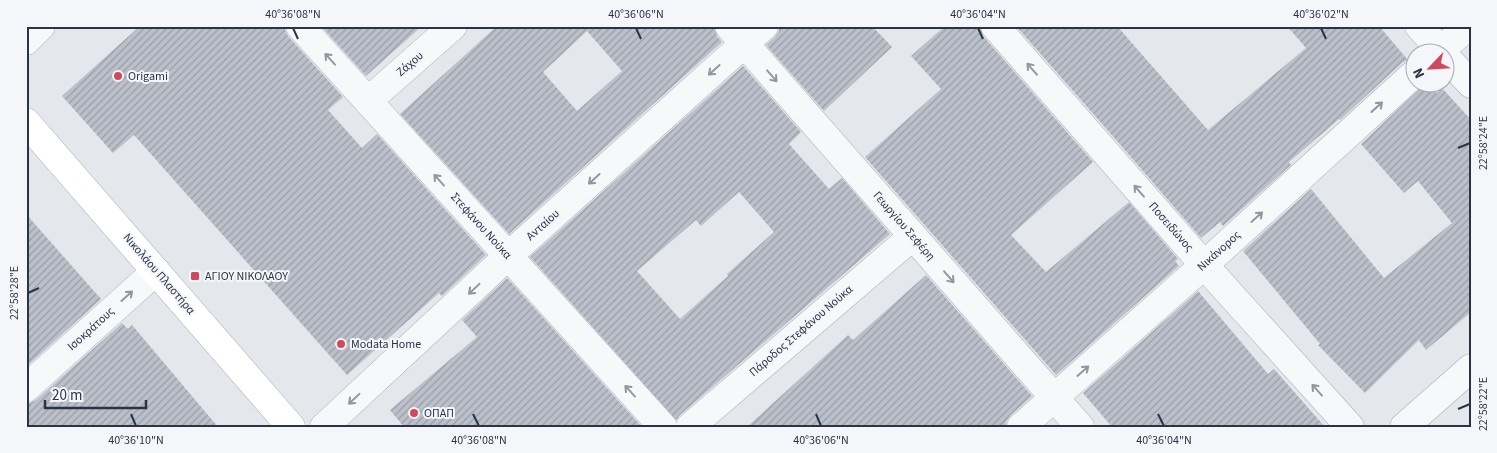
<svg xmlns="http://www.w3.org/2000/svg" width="1497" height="453" font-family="'Source Sans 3',sans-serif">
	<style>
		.building { fill: url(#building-hatch); fill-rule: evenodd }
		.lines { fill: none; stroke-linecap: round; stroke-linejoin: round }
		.minor-casing { stroke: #a9aeb7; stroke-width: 29 }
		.tertiary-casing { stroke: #a9aeb7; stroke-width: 29 }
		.secondary-casing { stroke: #a9aeb7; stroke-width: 29 }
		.minor { stroke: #f7f8fa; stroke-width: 28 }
		.tertiary { stroke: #f7f8fa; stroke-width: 28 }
		.secondary { stroke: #fff; stroke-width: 28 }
		.oneway { stroke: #9196a0 }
		.ticks { fill: none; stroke: #2b3445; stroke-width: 2 }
		.poi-dot { fill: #d1495b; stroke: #f4f6f9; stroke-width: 2 }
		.labels { text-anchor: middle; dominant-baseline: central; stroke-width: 4; stroke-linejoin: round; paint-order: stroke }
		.street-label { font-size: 12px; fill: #2b3445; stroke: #f4f6f9 }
		.poi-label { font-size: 12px; fill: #2b3445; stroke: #f4f6f9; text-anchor: start }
		.neatline { fill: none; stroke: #2b3445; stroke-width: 2 }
		.ticks-label { font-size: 12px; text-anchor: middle; fill: #2b3445 }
	</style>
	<defs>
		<pattern id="building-hatch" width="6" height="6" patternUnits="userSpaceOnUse" patternTransform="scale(1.25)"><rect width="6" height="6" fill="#bbc0ca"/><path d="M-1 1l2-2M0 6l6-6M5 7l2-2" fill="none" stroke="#989da6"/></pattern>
	</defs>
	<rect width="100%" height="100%" fill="#e4e7ec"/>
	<g class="building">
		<polygon points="140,26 285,26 285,30 288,36 343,97 328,110 362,148 377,134 486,255 442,296 439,293 347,375 134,135 113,153 62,96"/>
		<polygon points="321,26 422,26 366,76"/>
		<path d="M497 26H714L717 36 722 42 509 234 400 114ZM587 31 622 71 577 111 543 72Z"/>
		<polygon points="779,26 872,26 892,47 824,111 766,45 775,37 779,31"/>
		<polygon points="945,26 980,26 983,36 1093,162 1011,235 1046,272 1129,202 1178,259 1175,261 1179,266 1056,375 865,157 941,89 911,56"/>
		<polygon points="1016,26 1117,26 1208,130 1306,48 1287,26 1379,26 1408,60 1403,62 1340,120 1339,119 1289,162 1291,165 1223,226 1220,222 1201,238 1117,141"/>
		<path d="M743 66 801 132 789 144 829 189 842 178 890 234 680 415 676 420 530 257ZM739 192 774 232 727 274 728 276 680 319 637 271 696 220 701 226Z"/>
		<polygon points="1427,82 1437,93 1442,88 1471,120 1471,312 1426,350 1419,340 1365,393 1318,345 1320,344 1243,251 1311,189 1384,278 1452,223 1418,181 1404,193 1361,144"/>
		<polygon points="26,214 101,299 26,367"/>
		<polygon points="926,275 1032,396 1011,415 1006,422 1006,427 747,427 848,335 853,340"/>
		<polygon points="507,278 642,427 404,427 390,410 477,337 462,320"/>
		<polygon points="1198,291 1268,374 1274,369 1325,427 1112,427 1083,393"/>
		<polygon points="122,323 128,329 132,325 218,427 26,427 26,403 30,403 36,400"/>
	</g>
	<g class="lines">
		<defs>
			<g id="minor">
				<polyline points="300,26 663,427"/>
				<polyline points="729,26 1080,427"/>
				<polyline points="995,26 1204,265 1350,427"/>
				<polyline points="1419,26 1442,52"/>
				<polyline points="1438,52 1469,26"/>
				<polyline points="1444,55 1471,84"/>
				<polyline points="368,101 453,26"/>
				<polyline points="26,388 156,271"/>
				<polyline points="324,427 508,256 764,26"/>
				<polyline points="690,427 913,236"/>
				<polyline points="1021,427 1204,265 1414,74"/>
			</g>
			<g id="tertiary">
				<polyline points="26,41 41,26"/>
				<polyline points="1404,427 1471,368"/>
			</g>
			<polyline id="secondary" points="26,122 291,427"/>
		</defs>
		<use href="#minor" class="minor-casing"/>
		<use href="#tertiary" class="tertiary-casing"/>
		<use href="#secondary" class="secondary-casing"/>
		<use href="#minor" class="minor"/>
		<use href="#tertiary" class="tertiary"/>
		<use href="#secondary" class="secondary"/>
	</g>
	<defs><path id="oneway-shaft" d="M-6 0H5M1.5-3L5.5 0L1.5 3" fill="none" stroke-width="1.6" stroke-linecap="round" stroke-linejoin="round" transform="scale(1.25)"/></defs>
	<g class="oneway">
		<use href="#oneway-shaft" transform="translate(330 59) rotate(-132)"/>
		<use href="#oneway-shaft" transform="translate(1032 69) rotate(-131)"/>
		<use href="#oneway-shaft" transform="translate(714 70) rotate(138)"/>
		<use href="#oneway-shaft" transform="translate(772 76) rotate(49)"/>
		<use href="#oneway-shaft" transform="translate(1377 107) rotate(-42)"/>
		<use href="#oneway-shaft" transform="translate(594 179) rotate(138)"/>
		<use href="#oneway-shaft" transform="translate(439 180) rotate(-132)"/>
		<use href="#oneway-shaft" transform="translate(1139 191) rotate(-131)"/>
		<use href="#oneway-shaft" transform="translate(1257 217) rotate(-42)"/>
		<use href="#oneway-shaft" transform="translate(949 277) rotate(49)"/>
		<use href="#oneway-shaft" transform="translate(474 289) rotate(137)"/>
		<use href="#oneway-shaft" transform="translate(127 296) rotate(-42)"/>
		<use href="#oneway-shaft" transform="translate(1083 371) rotate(-41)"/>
		<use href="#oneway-shaft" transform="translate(1317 390) rotate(-132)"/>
		<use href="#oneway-shaft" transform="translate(630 391) rotate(-132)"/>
		<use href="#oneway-shaft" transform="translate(354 399) rotate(137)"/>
	</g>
	<path class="ticks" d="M293 28 298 39M636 28 641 39M978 28 983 39M1321 28 1326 39M1458 148 1470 143M28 293 39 288M1458 409 1470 404M131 414 136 426M473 414 479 426M816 414 821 426M1158 414 1164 426"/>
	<g class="poi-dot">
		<circle cx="118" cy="76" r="5"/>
		<rect x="190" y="271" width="10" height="10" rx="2.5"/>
		<circle cx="341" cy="344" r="5"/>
		<circle cx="414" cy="413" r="5"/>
	</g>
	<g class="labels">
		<g class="street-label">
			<text transform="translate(410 64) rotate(-41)">Ζάχου</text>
			<text transform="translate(543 225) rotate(-42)">Ανταίου</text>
			<text transform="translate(481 226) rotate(48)">Στεφάνου Νούκα</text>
			<text transform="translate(904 226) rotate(49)">Γεωργίου Σεφέρη</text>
			<text transform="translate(1171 227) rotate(49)">Ποσειδώνος</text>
			<text transform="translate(1219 251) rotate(-42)">Νικάνορος</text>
			<text transform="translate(159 274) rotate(49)">Νικολάου Πλαστήρα</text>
			<text transform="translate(91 329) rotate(-42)">Ισοκράτους</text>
			<text transform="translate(801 331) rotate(-41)">Πάροδος Στεφάνου Νούκα</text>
		</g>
		<g class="poi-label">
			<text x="128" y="76">Origami</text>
			<text x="205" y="276">ΑΓΙΟΥ ΝΙΚΟΛΑΟΥ</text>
			<text x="351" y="344">Modata Home</text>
			<text x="424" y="413">ΟΠΑΠ</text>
		</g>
	</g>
	<rect width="1497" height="453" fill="none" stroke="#f4f6f9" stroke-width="55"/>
	<g transform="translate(1430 68) rotate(245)"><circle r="24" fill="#f4f6f9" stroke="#a4a8b1"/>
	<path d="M0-4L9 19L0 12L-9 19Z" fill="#d1495b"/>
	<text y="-8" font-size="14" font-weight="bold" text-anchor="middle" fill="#2b3445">N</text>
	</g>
	<path d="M45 400v8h101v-8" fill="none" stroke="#2b3445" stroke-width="2.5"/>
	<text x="52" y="400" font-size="15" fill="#2b3445" stroke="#f4f6f9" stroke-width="4" paint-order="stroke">20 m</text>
	<rect x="28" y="28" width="1442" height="398" class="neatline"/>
	<g class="ticks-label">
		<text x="293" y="18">40°36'08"N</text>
		<text x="636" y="18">40°36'06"N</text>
		<text x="978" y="18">40°36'04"N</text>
		<text x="1321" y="18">40°36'02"N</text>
		<text transform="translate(1483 143) rotate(-90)" y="4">22°58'24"E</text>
		<text transform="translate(14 293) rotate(-90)" y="4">22°58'28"E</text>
		<text transform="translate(1483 404) rotate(-90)" y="4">22°58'22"E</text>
		<text x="136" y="444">40°36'10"N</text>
		<text x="479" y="444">40°36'08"N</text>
		<text x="821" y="444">40°36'06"N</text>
		<text x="1164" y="444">40°36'04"N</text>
	</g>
</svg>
